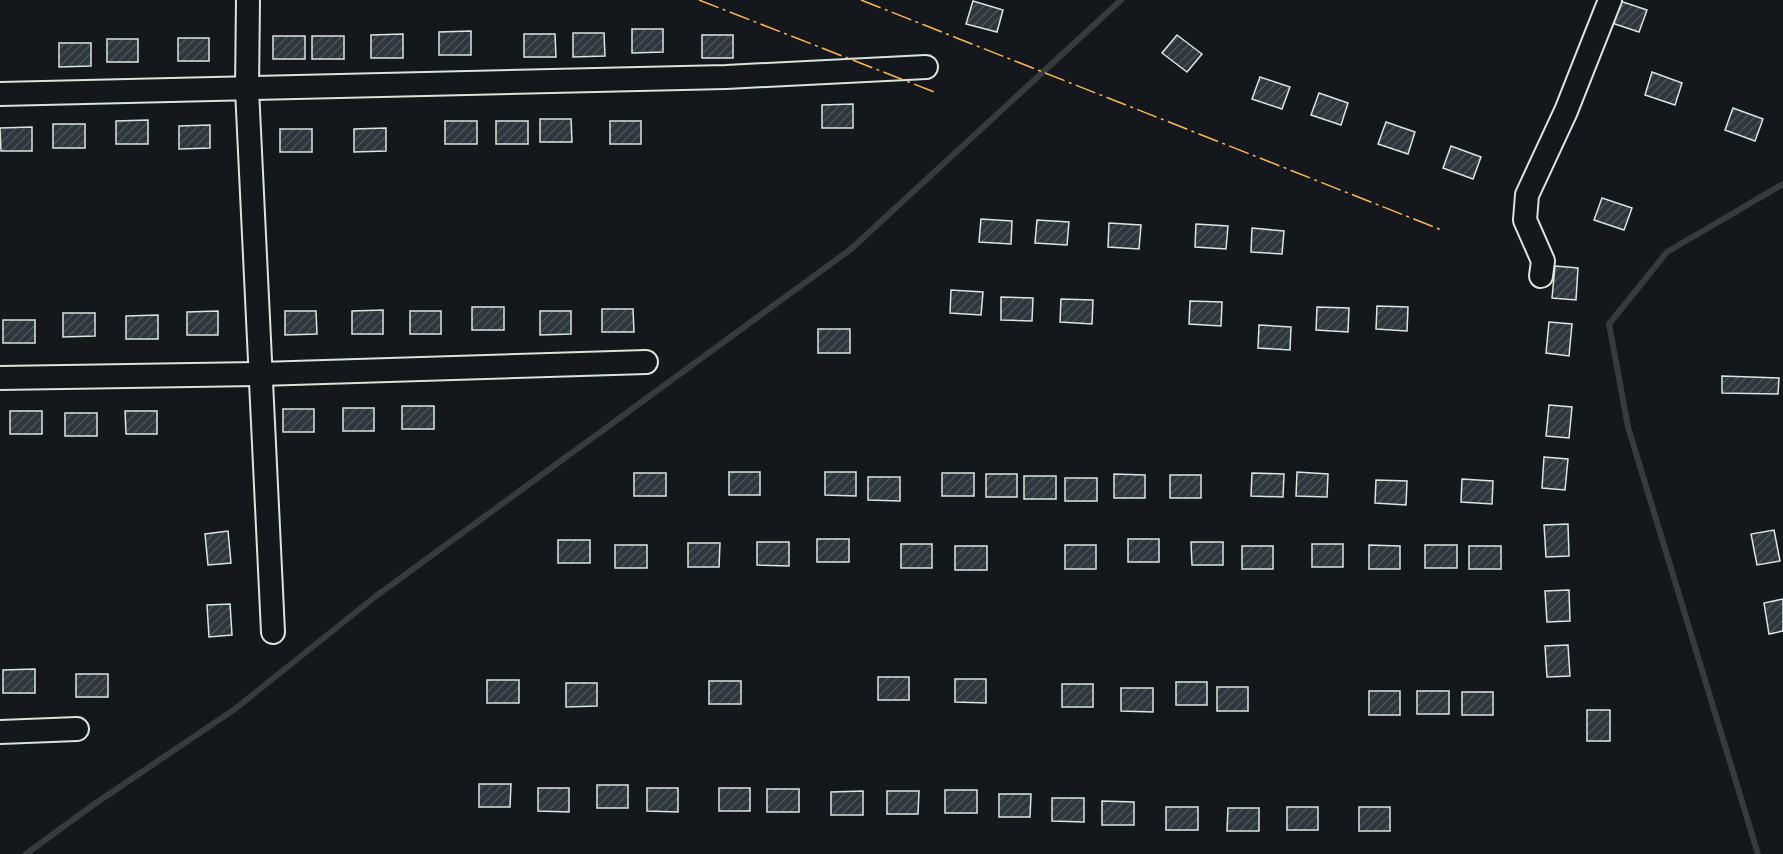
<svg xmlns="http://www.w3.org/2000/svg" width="1783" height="854" font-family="'Fira Sans Condensed',sans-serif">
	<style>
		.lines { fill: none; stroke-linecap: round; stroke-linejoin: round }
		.stream { stroke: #363b3e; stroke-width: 6 }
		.building { fill: url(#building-hatch); stroke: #d8e6dc; stroke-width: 1.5 }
		.minor-casing { stroke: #d8e6dc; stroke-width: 26 }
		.minor { stroke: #14181c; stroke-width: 22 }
		.power { stroke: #ffb74d; stroke-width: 1.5; stroke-dasharray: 21 4.5 3 4.5; stroke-linecap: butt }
	</style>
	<defs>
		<pattern id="building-hatch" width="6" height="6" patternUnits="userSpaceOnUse" patternTransform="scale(1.5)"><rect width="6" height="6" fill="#2c363c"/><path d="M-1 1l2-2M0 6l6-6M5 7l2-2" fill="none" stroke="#4a5358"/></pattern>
	</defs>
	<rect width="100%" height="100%" fill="#14181c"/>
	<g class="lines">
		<g class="stream">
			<polyline points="26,854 93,805 235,709 376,596 851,249 1121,0"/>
			<polyline points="1758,854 1628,427 1609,324 1667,252 1783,184"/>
		</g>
	</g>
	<g class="building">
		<polygon points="1617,0 1647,10 1639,32 1609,22"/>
		<polygon points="973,1 1003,10 997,32 966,24"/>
		<polygon points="632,29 663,29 663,52 632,53"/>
		<polygon points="471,31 471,55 439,55 439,32"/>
		<polygon points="573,33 604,33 605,56 573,57"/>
		<polygon points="403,34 403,58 371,58 371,35"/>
		<polygon points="524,34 555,34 556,57 524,57"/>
		<rect x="702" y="35" width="31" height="23"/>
		<polygon points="1177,35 1202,54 1187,72 1162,53"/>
		<rect x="273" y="36" width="32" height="23"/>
		<rect x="312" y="36" width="32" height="23"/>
		<rect x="178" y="38" width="31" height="23"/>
		<rect x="107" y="39" width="31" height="23"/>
		<polygon points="59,43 91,43 91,66 59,67"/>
		<polygon points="1652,72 1682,83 1675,105 1645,95"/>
		<polygon points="1260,77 1290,87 1282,109 1252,99"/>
		<polygon points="1319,93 1348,103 1341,125 1311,115"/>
		<polygon points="853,104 853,128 822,128 822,105"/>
		<polygon points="1733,108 1763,119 1755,141 1725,130"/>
		<polygon points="540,119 571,119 572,142 540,142"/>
		<polygon points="148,120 148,144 116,144 116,121"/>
		<rect x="445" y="121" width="32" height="23"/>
		<rect x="496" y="121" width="32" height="23"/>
		<rect x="610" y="121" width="31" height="23"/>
		<polygon points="1386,122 1415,132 1408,154 1378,144"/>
		<rect x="53" y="124" width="32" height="24"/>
		<polygon points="210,125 210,148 179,149 179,126"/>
		<polygon points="32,127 32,151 1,151 0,128"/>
		<polygon points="386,128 386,151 354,152 354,129"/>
		<rect x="280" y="129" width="32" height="23"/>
		<polygon points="1451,146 1481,157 1473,179 1443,168"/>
		<polygon points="1602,198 1632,208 1624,230 1594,220"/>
		<polygon points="981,219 1012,221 1011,244 979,242"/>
		<polygon points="1037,220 1069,222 1067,245 1035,243"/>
		<polygon points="1109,223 1141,225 1139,249 1108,247"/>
		<polygon points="1196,224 1228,226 1226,249 1195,247"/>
		<polygon points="1252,228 1284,231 1282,254 1251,252"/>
		<polygon points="1555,266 1578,268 1576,300 1552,298"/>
		<polygon points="951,290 983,292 981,315 950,313"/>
		<polygon points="1001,297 1033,298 1032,321 1001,320"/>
		<polygon points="1061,299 1093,300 1092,324 1060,322"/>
		<polygon points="1190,301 1222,302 1221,326 1189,324"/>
		<polygon points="1377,306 1408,307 1407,331 1376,329"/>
		<rect x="472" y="307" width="32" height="23"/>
		<polygon points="1317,307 1349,308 1348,332 1316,330"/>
		<polygon points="602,309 633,309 634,332 602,332"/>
		<polygon points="383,310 383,334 352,334 352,311"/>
		<polygon points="218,311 218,335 187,335 187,312"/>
		<polygon points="285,311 316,311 317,334 285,335"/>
		<rect x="410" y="311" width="31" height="23"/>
		<polygon points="540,311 571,311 571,334 540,335"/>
		<polygon points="63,313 95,313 95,336 63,337"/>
		<polygon points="158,315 158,339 126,339 126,316"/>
		<rect x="3" y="320" width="32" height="23"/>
		<polygon points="1549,322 1572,324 1569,356 1546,353"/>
		<polygon points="1259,325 1291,327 1290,350 1258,348"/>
		<rect x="818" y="329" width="32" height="24"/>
		<polygon points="1722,376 1779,378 1778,394 1722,393"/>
		<polygon points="1549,405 1572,407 1569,438 1546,436"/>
		<rect x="402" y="406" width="32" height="23"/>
		<rect x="343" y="408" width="31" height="23"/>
		<rect x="283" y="409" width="31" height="23"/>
		<rect x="10" y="411" width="32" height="23"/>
		<polygon points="125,411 157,411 157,434 126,434"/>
		<rect x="65" y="413" width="32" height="23"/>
		<polygon points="1544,457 1568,459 1565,490 1542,488"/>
		<rect x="729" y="472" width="31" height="23"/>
		<polygon points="825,472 856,472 856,496 825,495"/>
		<polygon points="1297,472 1328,474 1327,497 1296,496"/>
		<rect x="634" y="473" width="32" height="23"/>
		<rect x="942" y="473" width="32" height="23"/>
		<polygon points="1252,473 1284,474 1283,497 1251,496"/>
		<rect x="986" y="474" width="31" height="23"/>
		<polygon points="1114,474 1145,475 1145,498 1114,498"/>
		<rect x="1170" y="475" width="31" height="23"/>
		<rect x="1024" y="476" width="32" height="23"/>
		<polygon points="868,477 900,477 900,501 868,500"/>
		<rect x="1065" y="478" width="32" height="23"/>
		<polygon points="1462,479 1493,481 1492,504 1461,502"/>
		<polygon points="1376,480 1407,481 1406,505 1375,503"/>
		<polygon points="1568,524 1569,556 1546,557 1544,525"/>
		<polygon points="1774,530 1780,561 1757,565 1751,534"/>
		<polygon points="228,531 231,563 208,565 205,534"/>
		<rect x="817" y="539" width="32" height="23"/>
		<rect x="1128" y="539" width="31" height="23"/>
		<rect x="558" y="540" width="32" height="23"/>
		<polygon points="757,542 789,542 789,566 757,565"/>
		<polygon points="1191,542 1223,542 1223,565 1192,565"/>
		<polygon points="688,543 720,543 719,567 688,567"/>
		<rect x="901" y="544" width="31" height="24"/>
		<rect x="1312" y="544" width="31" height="23"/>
		<rect x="615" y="545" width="32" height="23"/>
		<rect x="1065" y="545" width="31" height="24"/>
		<polygon points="1369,545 1400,546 1400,569 1369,569"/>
		<rect x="1425" y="545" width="32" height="23"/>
		<rect x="955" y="546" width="32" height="24"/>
		<rect x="1242" y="546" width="31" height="23"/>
		<rect x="1469" y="546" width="32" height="23"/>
		<polygon points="1569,590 1570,621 1547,622 1545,591"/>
		<polygon points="1783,599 1783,631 1769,634 1764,603"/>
		<polygon points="230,604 232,635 209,637 207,605"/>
		<polygon points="1568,645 1570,676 1547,677 1545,646"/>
		<polygon points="35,669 35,693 3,693 3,670"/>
		<rect x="76" y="674" width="32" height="23"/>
		<rect x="878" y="677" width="31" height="23"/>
		<polygon points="955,679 986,679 986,703 955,702"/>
		<rect x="487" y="680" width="32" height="23"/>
		<rect x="709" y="681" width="32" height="23"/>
		<rect x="1176" y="682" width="31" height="23"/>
		<polygon points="566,683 597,683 597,706 566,707"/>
		<rect x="1062" y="684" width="31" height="23"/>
		<rect x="1217" y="687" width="31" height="24"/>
		<polygon points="1121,688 1153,688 1153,712 1121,711"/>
		<rect x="1369" y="691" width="31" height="24"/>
		<rect x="1417" y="691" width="32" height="23"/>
		<rect x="1462" y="692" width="31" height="23"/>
		<rect x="1587" y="710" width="23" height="31"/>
		<polygon points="479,784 511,784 510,807 479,807"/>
		<rect x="597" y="785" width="31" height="23"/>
		<polygon points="538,788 569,788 569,812 538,811"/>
		<polygon points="647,788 678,788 678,812 647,811"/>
		<rect x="719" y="788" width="31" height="23"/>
		<rect x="767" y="789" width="32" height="23"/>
		<rect x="945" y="790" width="32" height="23"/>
		<polygon points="863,791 863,815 831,815 831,792"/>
		<polygon points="887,791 919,791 918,814 887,814"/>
		<polygon points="999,794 1031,794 1030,817 999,817"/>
		<polygon points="1052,798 1084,798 1084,822 1052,821"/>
		<polygon points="1102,801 1134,802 1134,825 1102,825"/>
		<rect x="1166" y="807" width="32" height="23"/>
		<rect x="1287" y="807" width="31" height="23"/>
		<rect x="1359" y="807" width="31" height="24"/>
		<polygon points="1228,808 1259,808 1259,831 1227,831"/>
	</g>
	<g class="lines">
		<defs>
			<g id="minor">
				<polyline points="248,0 247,89 273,632"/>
				<polyline points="0,94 726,77 926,67"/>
				<polyline points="1541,276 1543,261 1525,220 1527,195 1566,111 1610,0"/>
				<polyline points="0,378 260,374 646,362"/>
				<polyline points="0,732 77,729"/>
			</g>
		</defs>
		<use href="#minor" class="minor-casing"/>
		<use href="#minor" class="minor"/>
		<g class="power">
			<polyline points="699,0 937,93"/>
			<polyline points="861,0 1444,231"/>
		</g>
	</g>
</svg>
